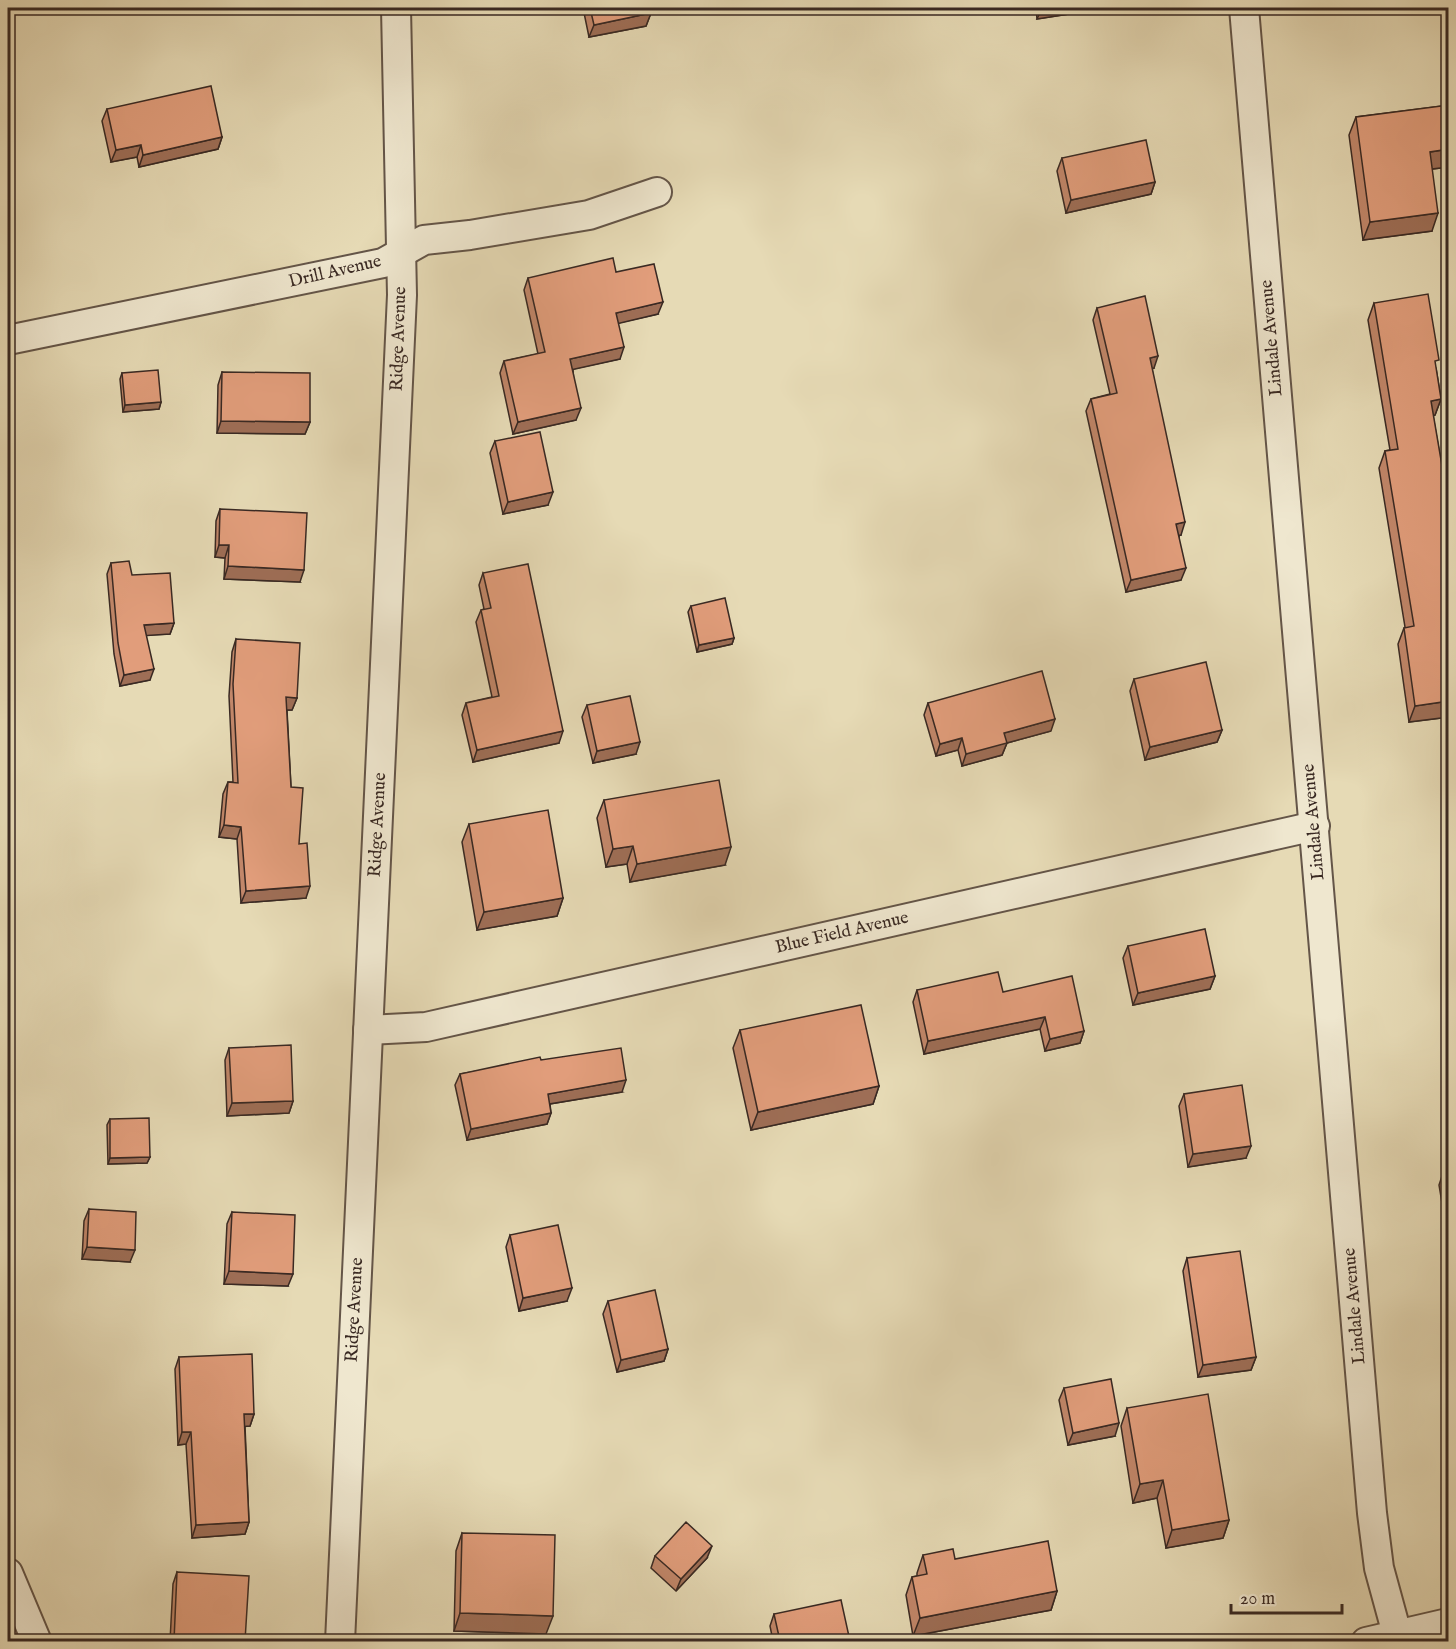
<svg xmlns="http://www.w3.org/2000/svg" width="1456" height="1649" font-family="'IM FELL English',serif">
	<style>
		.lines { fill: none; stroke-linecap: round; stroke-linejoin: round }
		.minor-casing { stroke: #645548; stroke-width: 32 }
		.minor { stroke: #efe7cf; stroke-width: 28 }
		.wall { fill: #c2876a; stroke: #392923; stroke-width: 1.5 }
		.shaded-wall { fill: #9e6e56; stroke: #392923; stroke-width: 1.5 }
		.building { fill: #e19d7b; stroke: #392923; stroke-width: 1.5 }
		.labels { text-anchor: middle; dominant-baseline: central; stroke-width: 4.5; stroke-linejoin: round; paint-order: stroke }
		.street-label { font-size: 18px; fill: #392923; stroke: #efe7cf }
	</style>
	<rect width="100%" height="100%" fill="#e6dab5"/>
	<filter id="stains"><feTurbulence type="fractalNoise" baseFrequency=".00333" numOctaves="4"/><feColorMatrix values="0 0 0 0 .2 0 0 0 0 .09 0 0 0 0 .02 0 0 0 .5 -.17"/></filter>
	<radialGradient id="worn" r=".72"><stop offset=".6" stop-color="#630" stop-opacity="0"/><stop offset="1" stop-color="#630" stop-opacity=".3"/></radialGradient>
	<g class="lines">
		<defs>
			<g id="minor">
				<polyline points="1244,8 1372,1513 1379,1568 1397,1634"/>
				<polyline points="8,340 383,263 424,240 470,235 589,215 657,192"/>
				<polyline points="368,1030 426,1027 1315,826"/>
				<polyline points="8,1573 37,1642"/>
				<polyline points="340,1642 402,295 396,8"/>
				<polyline points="1366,1642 1448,1623"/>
			</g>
		</defs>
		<use href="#minor" class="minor-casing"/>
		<use href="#minor" class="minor"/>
	</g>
	<g class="wall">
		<polygon points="583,8 650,8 651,13 646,26 589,37"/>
		<polygon points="1036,8 1108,8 1037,19"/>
		<polygon points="1449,105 1449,167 1432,169 1432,231 1363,240 1349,135 1356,117"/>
		<polygon points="107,109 222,137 218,149 139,167 137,157 111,162 102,121"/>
		<polygon points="1062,158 1155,182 1151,194 1066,213 1057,171"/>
		<polygon points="616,272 658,314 618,323 620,359 573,369 576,420 513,434 500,373 504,361 538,354 524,290 528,278"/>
		<polygon points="1374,303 1436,368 1441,399 1435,415 1433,416 1449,507 1449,717 1409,722 1398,644 1404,628 1405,627 1379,468 1385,451 1390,450 1368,320"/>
		<polygon points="1097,308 1154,368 1152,369 1181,535 1179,535 1181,580 1126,592 1086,411 1091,399 1110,394 1093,320"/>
		<polygon points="222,372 310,422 305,434 217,433 218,385"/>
		<polygon points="122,373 161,402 159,409 123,412 120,379"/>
		<polygon points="495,441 548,505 503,514 490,453"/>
		<polygon points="220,509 300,582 224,579 225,558 215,557 216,521"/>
		<polygon points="111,563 174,623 170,634 146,635 150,680 120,686 114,654 107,574"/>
		<polygon points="483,573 559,743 473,762 462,715 466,703 492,697 476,622 481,610 484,609 479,585"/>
		<polygon points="691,606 734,638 732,644 697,652 688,612"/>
		<polygon points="236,639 297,698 292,710 287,710 291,787 306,898 241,903 237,839 219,837 223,794 228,782 233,782 229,696 232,652"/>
		<polygon points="1134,679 1222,730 1217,742 1145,760 1130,691"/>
		<polygon points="928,703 1051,731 1007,743 1002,755 962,766 958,750 936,756 924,715"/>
		<polygon points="587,705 636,754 593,763 582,717"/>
		<polygon points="604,800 725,865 630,882 627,864 606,867 597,818"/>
		<polygon points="469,824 563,898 557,916 477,930 462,842"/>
		<polygon points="1449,851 1449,894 1443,864 1448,851"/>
		<polygon points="1128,946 1215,976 1210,989 1133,1005 1123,958"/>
		<polygon points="917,990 1003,992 1084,1031 1080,1043 1045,1051 1040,1029 924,1054 913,1002"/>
		<polygon points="740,1030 879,1086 873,1104 751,1130 733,1048"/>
		<polygon points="229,1048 293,1101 289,1113 227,1116 225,1060"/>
		<polygon points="541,1060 622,1092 550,1104 551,1113 547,1124 467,1140 455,1085 460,1074"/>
		<polygon points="1184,1094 1246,1158 1188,1167 1179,1106"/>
		<polygon points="110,1119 150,1157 147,1163 108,1164 107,1125"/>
		<polygon points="1445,1167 1449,1167 1448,1239 1439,1185"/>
		<polygon points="89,1209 130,1262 82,1259 84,1221"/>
		<polygon points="232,1212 288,1286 224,1284 227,1224"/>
		<polygon points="510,1235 567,1301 519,1311 506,1247"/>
		<polygon points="1187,1258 1256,1357 1251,1370 1198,1377 1183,1271"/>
		<polygon points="608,1301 668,1349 664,1361 617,1372 603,1314"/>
		<polygon points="179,1357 254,1414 250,1426 245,1426 249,1522 245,1534 192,1538 186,1444 178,1445 175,1369"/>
		<polygon points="1064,1388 1115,1436 1068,1445 1059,1400"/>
		<polygon points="1127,1408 1229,1520 1223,1538 1166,1548 1157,1498 1133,1503 1121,1426"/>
		<polygon points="462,1533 546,1634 454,1631 456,1551"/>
		<polygon points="923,1555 955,1559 1057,1591 1051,1610 913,1636 906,1595 912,1577 917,1576 917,1573"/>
		<polygon points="655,1556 707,1558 676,1591 651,1568"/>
		<polygon points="177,1572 245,1641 170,1641 173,1584"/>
		<polygon points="774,1614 850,1641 773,1641 770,1626"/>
	</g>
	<g class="shaded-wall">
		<polygon points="1042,8 1108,8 1037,19"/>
		<polygon points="651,13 646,26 589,37 594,25"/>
		<polygon points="222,137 218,149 139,167 143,155"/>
		<polygon points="141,145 137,157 111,162 116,150"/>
		<polygon points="1449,149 1449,167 1423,170 1430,152"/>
		<polygon points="1155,182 1151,194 1066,213 1071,200"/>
		<polygon points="1438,213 1432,231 1363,240 1370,222"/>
		<polygon points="663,302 658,314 612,325 616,313"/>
		<polygon points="624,347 620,359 566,371 570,359"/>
		<polygon points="1158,356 1154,368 1145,370 1150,358"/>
		<polygon points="1441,399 1435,415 1425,417 1431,401"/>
		<polygon points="161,402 159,409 123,412 125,405"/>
		<polygon points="581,408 576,420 513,434 518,422"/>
		<polygon points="221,421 310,422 305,434 217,433"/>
		<polygon points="553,492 548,505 503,514 508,502"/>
		<polygon points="1185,522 1181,535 1172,537 1176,524"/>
		<polygon points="219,545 229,545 225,558 215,557"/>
		<polygon points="228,566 304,570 300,582 224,579"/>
		<polygon points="1186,568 1181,580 1126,592 1131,580"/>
		<polygon points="174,623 170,634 140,636 144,625"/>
		<polygon points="734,638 732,644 697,652 699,645"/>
		<polygon points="154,669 150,680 120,686 124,675"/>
		<polygon points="286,697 297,698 292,710 282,710"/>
		<polygon points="1449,701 1449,717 1409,722 1415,706"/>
		<polygon points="1055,719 1051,731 1007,743 1002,755 962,766 966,754 1004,733"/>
		<polygon points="1222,730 1217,742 1145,760 1150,747"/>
		<polygon points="563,731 559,743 473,762 477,750"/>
		<polygon points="962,738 958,750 936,756 940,744"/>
		<polygon points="640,742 636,754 593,763 597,751"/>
		<polygon points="224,825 241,827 237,839 219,837"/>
		<polygon points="633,846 627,864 606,867 613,849"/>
		<polygon points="731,847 725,865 630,882 637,864"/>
		<polygon points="310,886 306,898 241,903 246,891"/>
		<polygon points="563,898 557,916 477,930 484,912"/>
		<polygon points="1215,976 1210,989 1133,1005 1138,993"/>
		<polygon points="1045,1017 1040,1029 924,1054 928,1041"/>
		<polygon points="1084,1031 1080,1043 1045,1051 1050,1039"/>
		<polygon points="626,1080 622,1092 543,1105 548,1094"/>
		<polygon points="879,1086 873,1104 751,1130 758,1112"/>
		<polygon points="293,1101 289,1113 227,1116 232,1103"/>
		<polygon points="551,1113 547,1124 467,1140 471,1129"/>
		<polygon points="1251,1146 1246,1158 1188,1167 1193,1154"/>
		<polygon points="150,1157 147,1163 108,1164 110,1158"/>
		<polygon points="87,1247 135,1250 130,1262 82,1259"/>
		<polygon points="229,1271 293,1274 288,1286 224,1284"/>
		<polygon points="572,1288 567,1301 519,1311 523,1298"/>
		<polygon points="668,1349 664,1361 617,1372 621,1360"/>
		<polygon points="1256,1357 1251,1370 1198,1377 1203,1365"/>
		<polygon points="244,1414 254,1414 250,1426 239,1427"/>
		<polygon points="1119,1423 1115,1436 1068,1445 1073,1433"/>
		<polygon points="182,1432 191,1432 186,1444 178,1445"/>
		<polygon points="1163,1480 1157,1498 1133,1503 1140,1484"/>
		<polygon points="1229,1520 1223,1538 1166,1548 1172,1530"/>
		<polygon points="249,1522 245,1534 192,1538 196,1525"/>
		<polygon points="712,1546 707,1558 676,1591 681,1579"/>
		<polygon points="1057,1591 1051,1610 913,1636 920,1618"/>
		<polygon points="460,1613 553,1616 546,1634 454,1631"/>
	</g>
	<g class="building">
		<polygon points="590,8 650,8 651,13 594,25"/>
		<polygon points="211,86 222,137 143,155 141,145 116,150 107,109"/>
		<polygon points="1449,105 1449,149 1430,152 1438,213 1370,222 1356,117"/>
		<polygon points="1146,140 1155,182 1071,200 1062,158"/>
		<polygon points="613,258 616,272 654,264 663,302 616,313 624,347 570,359 581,408 518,422 504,361 545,352 528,278"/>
		<polygon points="1428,294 1439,360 1435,361 1441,399 1431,401 1449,507 1449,701 1415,706 1404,628 1414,626 1385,451 1398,449 1374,303"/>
		<polygon points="1145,296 1158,356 1150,358 1185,522 1176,524 1186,568 1131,580 1091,399 1117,393 1097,308"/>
		<polygon points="158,370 161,402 125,405 122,373"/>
		<polygon points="222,372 310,373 310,422 221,421"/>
		<polygon points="540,432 553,492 508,502 495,441"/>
		<polygon points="220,509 307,513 304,570 228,566 229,545 219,545"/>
		<polygon points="129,561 132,575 170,573 174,623 144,625 154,669 124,675 118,643 111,563"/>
		<polygon points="528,564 563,731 477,750 466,703 499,696 481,610 491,608 483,573"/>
		<polygon points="725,598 734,638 699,645 691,606"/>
		<polygon points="236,639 300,643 297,698 286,697 291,787 303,788 299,844 307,843 310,886 246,891 241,827 224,825 228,782 238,783 233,684"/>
		<polygon points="1206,662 1222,730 1150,747 1134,679"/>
		<polygon points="1042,671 1055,719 1004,733 1007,743 966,754 962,738 940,744 928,703"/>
		<polygon points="630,696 640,742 597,751 587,705"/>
		<polygon points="719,780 731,847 637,864 633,846 613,849 604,800"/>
		<polygon points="548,810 563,898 484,912 469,824"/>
		<polygon points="1205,929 1215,976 1138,993 1128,946"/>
		<polygon points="998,972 1003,992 1072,976 1084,1031 1050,1039 1045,1017 928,1041 917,990"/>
		<polygon points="861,1005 879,1086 758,1112 740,1030"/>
		<polygon points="291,1045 293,1101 232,1103 229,1048"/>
		<polygon points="621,1048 626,1080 548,1094 551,1113 471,1129 460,1074 540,1057 541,1060"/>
		<polygon points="1242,1085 1251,1146 1193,1154 1184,1094"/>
		<polygon points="149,1118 150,1157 110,1158 110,1119"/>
		<polygon points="1445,1167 1449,1167 1449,1185"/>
		<polygon points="89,1209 136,1212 135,1250 87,1247"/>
		<polygon points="232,1212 295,1215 293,1274 229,1271"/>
		<polygon points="558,1225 572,1288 523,1298 510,1235"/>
		<polygon points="1240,1251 1256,1357 1203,1365 1187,1258"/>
		<polygon points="655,1290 668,1349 621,1360 608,1301"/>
		<polygon points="252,1354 254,1414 244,1414 249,1522 196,1525 191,1432 182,1432 179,1357"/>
		<polygon points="1111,1379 1119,1423 1073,1433 1064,1388"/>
		<polygon points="1208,1394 1229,1520 1172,1530 1163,1480 1140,1484 1127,1408"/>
		<polygon points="686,1522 712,1546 681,1579 655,1556"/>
		<polygon points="462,1533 555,1535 553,1616 460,1613"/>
		<polygon points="1048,1541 1057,1591 920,1618 912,1577 927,1574 923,1555 953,1549 955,1559"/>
		<polygon points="177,1572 249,1576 245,1641 174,1641"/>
		<polygon points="841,1600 850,1641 780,1641 774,1614"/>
	</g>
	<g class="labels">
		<g class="street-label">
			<text transform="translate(335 272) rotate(-13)">Drill Avenue</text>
			<text transform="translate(1272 338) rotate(-95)">Lindale Avenue</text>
			<text transform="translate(399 339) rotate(-88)">Ridge Avenue</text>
			<text transform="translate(1314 822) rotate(-95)">Lindale Avenue</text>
			<text transform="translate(378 825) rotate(-87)">Ridge Avenue</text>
			<text transform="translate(842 933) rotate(-13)">Blue Field Avenue</text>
			<text transform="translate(1355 1306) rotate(-95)">Lindale Avenue</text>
			<text transform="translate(355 1310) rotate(-87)">Ridge Avenue</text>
		</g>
	</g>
	<rect width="1456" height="1649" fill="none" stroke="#e6dab5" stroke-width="30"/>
	<rect x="9" y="9" width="1438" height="1631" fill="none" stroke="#392923" stroke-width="3"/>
	<rect x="15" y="15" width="1426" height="1619" fill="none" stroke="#392923" stroke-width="1.5"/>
	<path d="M1231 1604v9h111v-9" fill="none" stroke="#392923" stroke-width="3"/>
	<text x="1240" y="1604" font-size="18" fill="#392923" stroke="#efe7cf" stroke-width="4.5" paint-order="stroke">20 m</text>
	<rect width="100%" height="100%" filter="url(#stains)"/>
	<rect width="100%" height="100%" fill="url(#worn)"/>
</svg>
